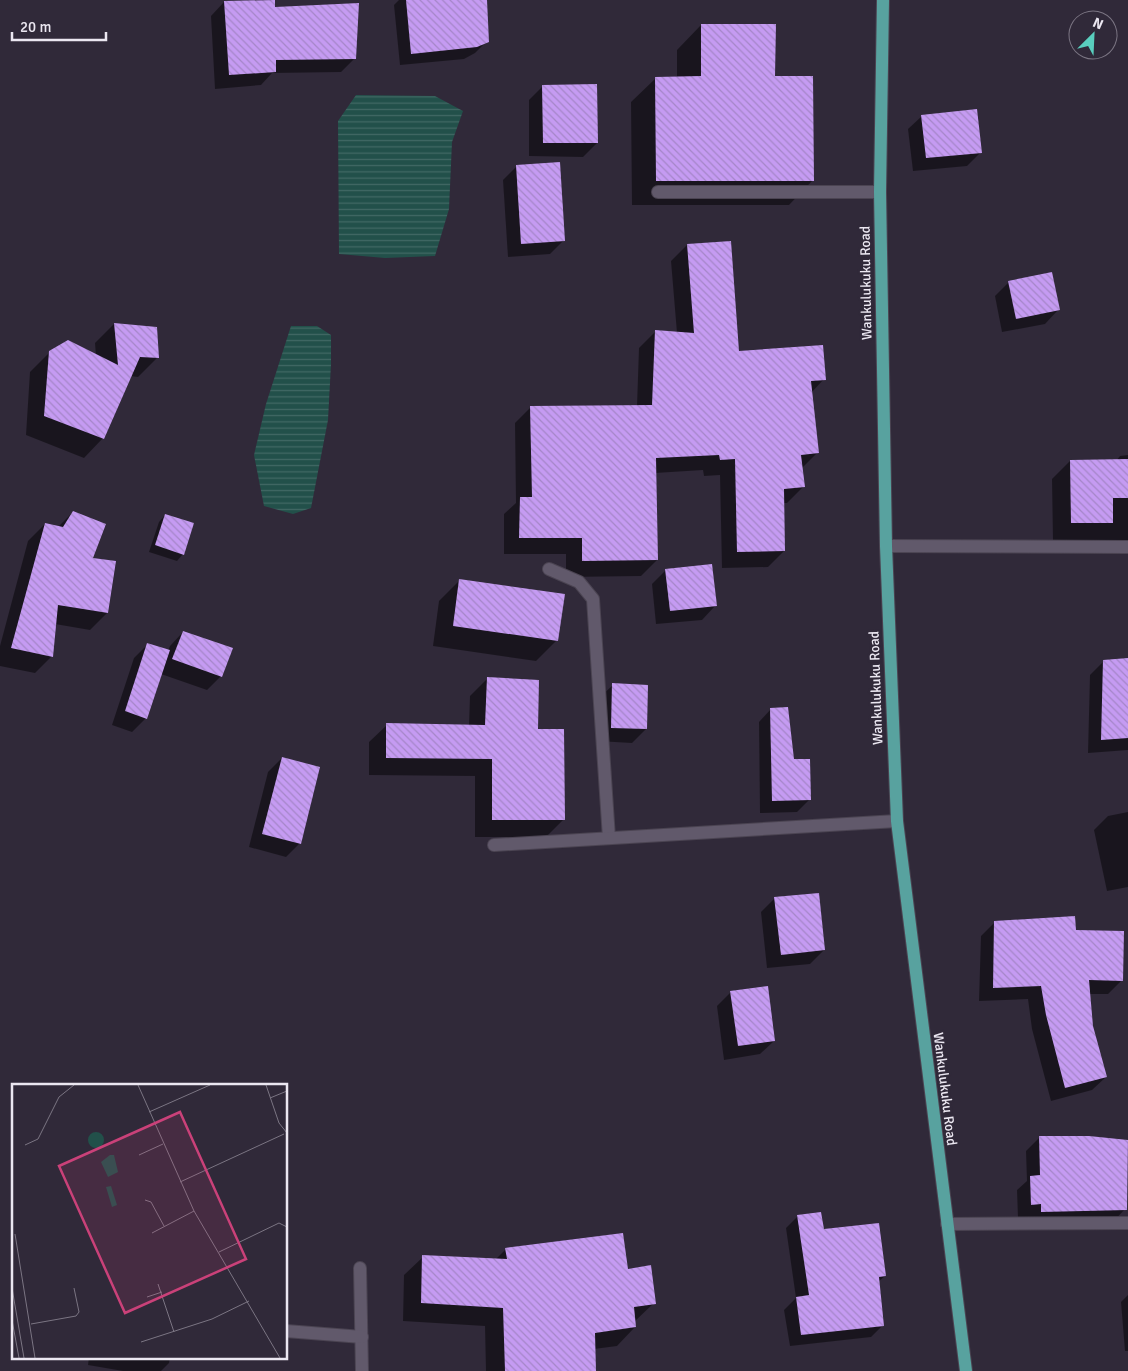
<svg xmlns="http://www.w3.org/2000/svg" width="1128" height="1371" font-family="Signika,sans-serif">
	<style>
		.water { fill: url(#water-rules) }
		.shadow { fill: #0007 }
		.building { fill: url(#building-back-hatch) }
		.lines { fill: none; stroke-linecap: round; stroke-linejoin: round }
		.minor-casing { stroke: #4b4452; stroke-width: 14 }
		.major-casing { stroke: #4b4452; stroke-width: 14 }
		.minor { stroke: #61596b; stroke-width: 12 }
		.major { stroke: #58a29f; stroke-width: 12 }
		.labels { text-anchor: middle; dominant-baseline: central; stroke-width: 5; stroke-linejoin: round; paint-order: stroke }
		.street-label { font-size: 14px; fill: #ebe7f1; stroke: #302939 }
		.inset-road { fill: none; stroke: #7b7583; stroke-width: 1 }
		.view { fill: #ca4179; fill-opacity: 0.15; stroke: #ca4179; stroke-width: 2.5 }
		.inset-edge { fill: none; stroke: #ebe7f1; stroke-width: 2.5 }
	</style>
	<defs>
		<pattern id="water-rules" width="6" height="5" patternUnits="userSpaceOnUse" patternTransform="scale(1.25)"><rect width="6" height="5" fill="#22504a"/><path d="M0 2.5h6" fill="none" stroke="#426965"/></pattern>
		<pattern id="building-back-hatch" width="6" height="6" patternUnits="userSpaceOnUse" patternTransform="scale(1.25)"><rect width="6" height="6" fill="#c59bf2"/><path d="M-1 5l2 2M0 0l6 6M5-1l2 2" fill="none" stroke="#a586c8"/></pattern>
	</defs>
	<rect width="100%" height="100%" fill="#302939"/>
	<g class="water">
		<polygon points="356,95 435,96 463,111 452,142 449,209 435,256 385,258 339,254 338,121"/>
		<polygon points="291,326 317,326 331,335 331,364 328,420 311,508 293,514 264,506 254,455 266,404"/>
	</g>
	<g class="shadow">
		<polygon points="273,0 274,8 355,58 341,72 272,73 261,85 215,89 211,16 224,2"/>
		<polygon points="399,0 486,0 487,41 475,53 464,59 400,65 394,5"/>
		<polygon points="701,25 774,77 813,180 789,205 632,205 631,102 656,78 677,78 677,50"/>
		<polygon points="543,86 597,143 583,157 529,156 529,100"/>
		<polygon points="922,116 981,152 967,166 913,171 908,129"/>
		<polygon points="517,166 564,240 550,254 508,257 503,180"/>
		<polygon points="687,245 738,352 824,379 811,393 817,453 801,469 803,487 787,503 783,503 784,551 768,567 722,568 720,475 704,476 703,470 655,473 657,560 641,576 566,577 566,554 504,554 504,514 516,503 515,423 531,407 637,406 639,348 655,332 677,333 671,261"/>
		<polygon points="1009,282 1058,310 1045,324 1002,332 995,296"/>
		<polygon points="114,324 157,358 138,377 130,376 103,438 84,458 26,435 30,372 50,352 96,356 95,343"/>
		<polygon points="1128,455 1128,545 1120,545 1120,540 1053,541 1052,479 1070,461 1116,461 1120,456"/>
		<polygon points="73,512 91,559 107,613 90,630 55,624 52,656 35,673 0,666 0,646 28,541 45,524 58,527"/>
		<polygon points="165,515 183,554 177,561 149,552 159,522"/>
		<polygon points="666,570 715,606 702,620 656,624 652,584"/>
		<polygon points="460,580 557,640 536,661 433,646 439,601"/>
		<polygon points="183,632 221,676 207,690 161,674 146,718 132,732 112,725 134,658 148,644 168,651 170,646"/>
		<polygon points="1128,659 1128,750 1088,753 1090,675 1104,661"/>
		<polygon points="487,679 537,730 564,819 546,837 475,837 475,776 369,775 369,742 387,725 469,726 470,696"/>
		<polygon points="613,685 646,729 632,743 597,741 599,698"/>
		<polygon points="771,709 809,800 797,812 760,813 759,722"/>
		<polygon points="282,758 300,843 286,857 249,847 268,772"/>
		<polygon points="1128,812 1128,887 1107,891 1094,830 1108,816"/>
		<polygon points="775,898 824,950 810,964 767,968 761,912"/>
		<polygon points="995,922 1074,931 1122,980 1108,994 1089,994 1092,1026 1106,1077 1092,1090 1051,1101 1032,1029 1028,999 979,1001 981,936"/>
		<polygon points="731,992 774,1041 760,1054 724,1060 717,1006"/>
		<polygon points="1089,1137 1128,1141 1125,1209 1112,1223 1028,1225 1028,1217 1018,1218 1017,1190 1027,1181 1026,1151 1039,1138"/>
		<polygon points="798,1216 823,1231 885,1276 878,1282 883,1325 871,1337 790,1346 784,1310 796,1298 786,1228"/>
		<polygon points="506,1249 627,1270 654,1303 634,1322 635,1327 617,1346 594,1349 594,1371 486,1371 485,1326 403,1321 404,1275 423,1257 495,1260"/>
		<polygon points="1128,1295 1128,1351 1125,1351 1121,1302"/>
		<polygon points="89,1357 170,1357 169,1363 161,1371 123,1371 88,1365"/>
	</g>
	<g class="building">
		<polygon points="275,0 275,7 359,3 356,59 276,60 276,72 229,75 224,1"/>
		<polygon points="406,0 487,0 489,42 477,47 411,54"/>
		<polygon points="701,24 776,24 775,76 813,76 814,181 656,181 655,77 701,76"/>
		<polygon points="597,84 598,143 543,143 542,85"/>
		<polygon points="977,109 982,153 926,158 921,115"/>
		<polygon points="560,162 565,241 521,244 516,165"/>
		<polygon points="731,241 739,351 823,345 826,380 811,381 819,453 801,455 805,487 784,489 785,551 737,552 735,459 720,460 719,455 656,458 658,560 582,561 582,538 519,538 520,497 532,497 530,406 652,405 655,330 694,333 687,244"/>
		<polygon points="1052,272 1060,310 1016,319 1008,281"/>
		<polygon points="114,323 157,327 159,358 140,357 104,439 44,416 49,351 68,340 118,365"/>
		<polygon points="1128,459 1128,498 1113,498 1113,523 1071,523 1070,460"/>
		<polygon points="73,511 106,524 93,558 116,561 108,613 58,605 53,657 11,648 45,523 63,527"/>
		<polygon points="165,514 194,523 184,555 155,545"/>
		<polygon points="712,564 717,606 670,611 665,569"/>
		<polygon points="459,579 565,594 558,641 453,626"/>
		<polygon points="183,631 233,648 222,677 172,659"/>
		<polygon points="147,643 170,650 147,719 125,711"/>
		<polygon points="1128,658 1128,738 1101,740 1103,660"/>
		<polygon points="487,677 539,680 538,729 564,729 565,820 492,820 492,759 386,758 386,723 485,725"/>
		<polygon points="612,683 648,685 647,729 611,728"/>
		<polygon points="788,707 794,759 810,759 811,800 772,801 770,708"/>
		<polygon points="282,757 320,767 301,844 262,834"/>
		<polygon points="819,893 825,950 781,955 774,897"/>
		<polygon points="1075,916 1076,930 1124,931 1123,981 1089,980 1093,1026 1107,1077 1065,1088 1046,1015 1041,986 993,988 994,921"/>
		<polygon points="768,986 775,1041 738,1046 730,991"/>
		<polygon points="1039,1136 1089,1136 1128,1140 1127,1210 1041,1212 1041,1204 1031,1205 1030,1176 1040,1175"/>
		<polygon points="821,1212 824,1229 879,1223 886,1276 879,1277 884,1326 801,1335 796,1297 809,1295 797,1215"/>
		<polygon points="623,1233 628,1269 651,1265 656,1304 634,1307 636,1327 595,1333 596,1371 505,1371 503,1308 421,1303 422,1255 507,1259 505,1248"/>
	</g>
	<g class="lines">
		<defs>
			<g id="minor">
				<polyline points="658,192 880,192"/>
				<polyline points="886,546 1128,547"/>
				<polyline points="549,569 579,582 593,599 609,838"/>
				<polyline points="494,845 897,821"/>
				<polyline points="947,1224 1128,1223"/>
				<polyline points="360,1268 362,1371"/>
				<polyline points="286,1331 362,1337"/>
			</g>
			<polyline id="major" points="883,0 880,192 886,546 897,821 966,1371"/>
		</defs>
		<use href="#minor" class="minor-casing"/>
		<use href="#major" class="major-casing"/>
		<use href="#minor" class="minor"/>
		<use href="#major" class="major"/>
	</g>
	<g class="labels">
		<g class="street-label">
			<text transform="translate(866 283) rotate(-91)">Wankulukuku Road</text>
			<text transform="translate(876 688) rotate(-92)">Wankulukuku Road</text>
			<text transform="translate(945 1089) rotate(83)">Wankulukuku Road</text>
		</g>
	</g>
	<g transform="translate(12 1084)">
		<rect width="275" height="275" fill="#302939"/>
		<path d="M76 56a8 8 0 1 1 16 0a8 8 0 1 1-16 0ZM98 71H102L106 88 96 93 89 78ZM99 102 105 121 100 123 94 103Z" fill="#22504a"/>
		<path class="inset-road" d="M126 1 182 127 268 274M254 1 267 39 275 49M258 14 275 7M137 28 198 1M13 61 26 55 47 13 62 1M127 71 151 60M168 98 272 50M133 116 139 118 152 142M140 149 182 127M3 150 23 274M207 168 267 139 275 143M146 200 162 248M0 204 12 274M135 213 150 208M0 236 7 274M19 240 64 232 67 228 62 204M129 258 200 235 237 217"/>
		<path class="view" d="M168 28 234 175 113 229 47 82Z"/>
		<rect width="275" height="275" class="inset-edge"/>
	</g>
	<g transform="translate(1093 35) rotate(24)"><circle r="24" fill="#302939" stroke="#7b7583"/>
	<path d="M0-4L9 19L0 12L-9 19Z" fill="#59cebe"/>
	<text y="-8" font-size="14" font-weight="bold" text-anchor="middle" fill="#ebe7f1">N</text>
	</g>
	<path d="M12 32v8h94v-8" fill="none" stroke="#ebe7f1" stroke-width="2.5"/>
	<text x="20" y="32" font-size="15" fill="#ebe7f1" stroke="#302939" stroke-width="4" paint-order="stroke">20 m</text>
</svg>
